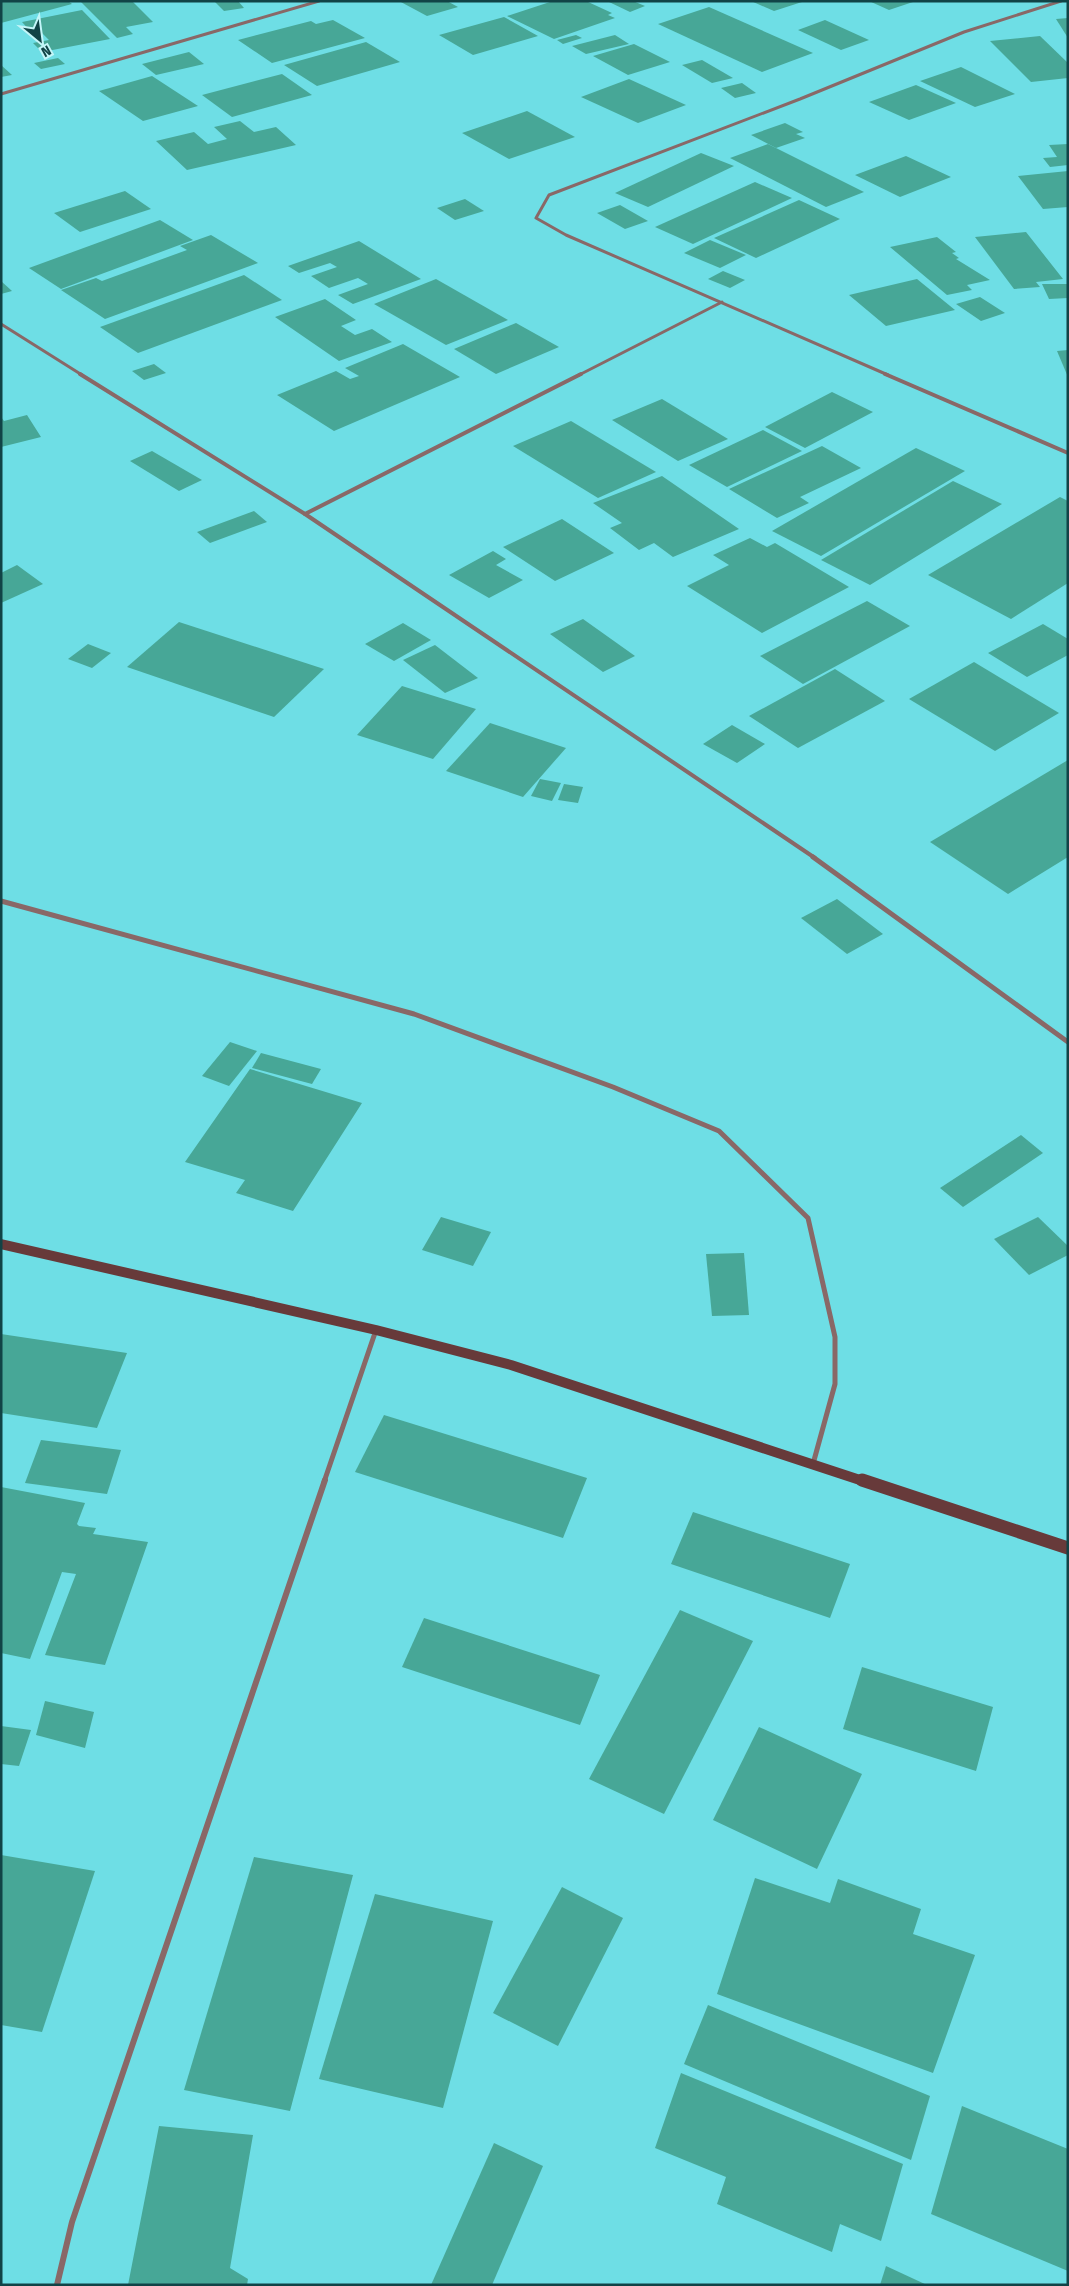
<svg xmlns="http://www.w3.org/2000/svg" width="1069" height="2286" font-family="'Fira Sans Condensed',sans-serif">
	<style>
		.building { fill: #47a797 }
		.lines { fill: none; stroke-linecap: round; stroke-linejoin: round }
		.street-far3 { stroke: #896867; stroke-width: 3 }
		.street-far2 { stroke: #896867; stroke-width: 4 }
		.street-far1 { stroke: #896867; stroke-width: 5 }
		.street { stroke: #896867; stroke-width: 6 }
		.secondary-far1 { stroke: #673a3a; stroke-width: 10 }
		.secondary { stroke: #673a3a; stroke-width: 13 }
	</style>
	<rect width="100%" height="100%" fill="#6edee5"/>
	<g class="building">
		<polygon points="1,1 68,1 72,4 1,23"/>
		<polygon points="80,1 132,1 153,22 126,27 133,34 117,38"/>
		<polygon points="214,1 238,1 244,8 224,11"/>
		<polygon points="399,1 447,1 458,7 427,16"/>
		<polygon points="553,1 586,1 612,13 608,15 615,18 554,39 507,16"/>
		<polygon points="607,1 633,1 645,6 630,12"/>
		<polygon points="751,1 802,1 802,2 774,11"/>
		<polygon points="869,1 913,1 913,2 889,10"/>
		<polygon points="709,7 813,53 762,72 658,24"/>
		<polygon points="82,10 110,39 42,52 33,43 49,40 39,30 31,32 22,22"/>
		<polygon points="504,17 538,36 473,55 439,35"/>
		<polygon points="1068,18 1068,38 1056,19"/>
		<polygon points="333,20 365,38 272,63 238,40 311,21 316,24"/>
		<polygon points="825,20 869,40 841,50 798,30"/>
		<polygon points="576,35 582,38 563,44 557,40"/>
		<polygon points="615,35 629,44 586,54 572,46"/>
		<polygon points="1040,36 1068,63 1068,78 1031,82 990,41"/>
		<polygon points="366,42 400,62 317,86 284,65"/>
		<polygon points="634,44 670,62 628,75 593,56"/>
		<polygon points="189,52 204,64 156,75 142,64"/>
		<polygon points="58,58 65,64 41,69 34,63"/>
		<polygon points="702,60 733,78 712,83 682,65"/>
		<polygon points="1,65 12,75 1,77"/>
		<polygon points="961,67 1015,94 975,107 920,81"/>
		<polygon points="282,74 312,95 232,117 202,95"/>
		<polygon points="152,76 198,106 143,121 99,91"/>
		<polygon points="629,79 686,105 638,123 581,97"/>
		<polygon points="742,83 756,93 735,98 721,88"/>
		<polygon points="916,85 956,103 909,120 869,102"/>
		<polygon points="527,111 575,137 509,159 462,133"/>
		<polygon points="240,121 254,132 276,127 296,145 187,170 156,141 194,132 208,144 227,139 214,127"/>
		<polygon points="785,123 803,132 796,134 805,138 776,148 751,135"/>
		<polygon points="768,144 864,192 826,207 730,158"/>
		<polygon points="1068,144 1068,165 1050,167 1043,158 1057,157 1049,145"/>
		<polygon points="701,153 734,166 648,207 615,193"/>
		<polygon points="906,156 951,177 900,197 855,175"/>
		<polygon points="1068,171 1068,207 1043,209 1018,176"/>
		<polygon points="755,182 792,198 693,244 655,227"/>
		<polygon points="125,191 151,209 80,232 54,213"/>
		<polygon points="465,199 484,211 455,220 437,208"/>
		<polygon points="799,200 840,219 756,258 714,238"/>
		<polygon points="620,205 648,221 625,229 597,213"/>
		<polygon points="160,220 193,240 61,289 29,268"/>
		<polygon points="1026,232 1063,279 1036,282 1040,287 1014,289 975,237"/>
		<polygon points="211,235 258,263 105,319 61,290 96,278 102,281 187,250 180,246"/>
		<polygon points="937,237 956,252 952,253 959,258 956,259 990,280 967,285 972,290 947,295 890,247"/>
		<polygon points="710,240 746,255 720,268 684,253"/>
		<polygon points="359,241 421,279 353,304 338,295 368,284 358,278 329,288 311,276 337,267 330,263 299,273 288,266"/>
		<polygon points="723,271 745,280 730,288 708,279"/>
		<polygon points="244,275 282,300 138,353 100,327"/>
		<polygon points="436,279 508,320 446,345 374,304"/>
		<polygon points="917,279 955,310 886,326 849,295"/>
		<polygon points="1,281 12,291 1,294"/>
		<polygon points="1042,284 1068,284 1068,298 1049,299"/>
		<polygon points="980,297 1005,313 981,321 956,304"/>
		<polygon points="325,299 356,320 341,326 355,335 372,329 392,342 339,361 275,317"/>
		<polygon points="516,323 559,347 496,374 454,349"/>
		<polygon points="403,344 460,377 334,431 277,395 336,371 350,379 359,376 345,368"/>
		<polygon points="1068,350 1068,377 1057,351"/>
		<polygon points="154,364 166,373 144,380 132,371"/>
		<polygon points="832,392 873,412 805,448 765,427"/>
		<polygon points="662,399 728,439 678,461 612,420"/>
		<polygon points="27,415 41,437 1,447 1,417 4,421"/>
		<polygon points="571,421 656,472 598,498 513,446"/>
		<polygon points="763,430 802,451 727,487 689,465"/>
		<polygon points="822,446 861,468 800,497 809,503 777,518 729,489"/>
		<polygon points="916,448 965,471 821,556 772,531"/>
		<polygon points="152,451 202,480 179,491 130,461"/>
		<polygon points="662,476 739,529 673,557 654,543 639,550 610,528 622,523 593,503"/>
		<polygon points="953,481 1002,504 870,585 821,560"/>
		<polygon points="1060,497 1068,501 1068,583 1011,619 928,575"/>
		<polygon points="254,511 267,522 210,543 197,532"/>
		<polygon points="562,519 614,553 555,581 503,547"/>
		<polygon points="750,538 767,547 775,543 849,587 762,633 687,586 729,565 713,555"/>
		<polygon points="493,551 506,559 496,565 523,580 489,598 449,575"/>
		<polygon points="17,565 43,584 1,603 1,573"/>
		<polygon points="867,601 910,626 803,684 760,656"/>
		<polygon points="583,619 635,656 603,672 550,634"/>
		<polygon points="179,622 324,669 274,717 127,667"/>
		<polygon points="403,623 431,640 394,661 365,644"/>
		<polygon points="1043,624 1068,639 1068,655 1027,677 988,653"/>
		<polygon points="88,644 111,653 92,668 68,659"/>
		<polygon points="435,645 478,678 445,693 403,660"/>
		<polygon points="974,662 1059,713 995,751 909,699"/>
		<polygon points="835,669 885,701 798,748 749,716"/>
		<polygon points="402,686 476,709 433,759 357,735"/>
		<polygon points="490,723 566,748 523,797 446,771"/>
		<polygon points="732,725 765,744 737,763 703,744"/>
		<polygon points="1068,760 1068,857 1008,894 930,842"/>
		<polygon points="540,779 561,783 552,801 531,796"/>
		<polygon points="564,784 583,787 578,803 558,800"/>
		<polygon points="837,899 883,934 847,954 801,918"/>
		<polygon points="230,1042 257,1051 229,1086 202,1076"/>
		<polygon points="261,1053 321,1069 312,1084 252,1068"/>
		<polygon points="250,1069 362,1103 293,1211 236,1193 245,1180 185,1162"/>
		<polygon points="1021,1135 1043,1153 963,1207 940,1188"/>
		<polygon points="441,1217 491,1232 473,1266 422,1250"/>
		<polygon points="1038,1217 1068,1246 1068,1255 1029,1275 994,1239"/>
		<polygon points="744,1253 749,1315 712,1316 706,1254"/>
		<polygon points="1,1334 127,1353 97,1428 1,1413"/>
		<polygon points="384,1415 587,1478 563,1538 355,1472"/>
		<polygon points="41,1440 121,1450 107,1494 25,1483"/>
		<polygon points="1,1487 85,1503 77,1524 79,1526 96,1528 93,1534 148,1542 105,1665 45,1655 76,1574 62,1572 30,1659 1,1653"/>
		<polygon points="693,1512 850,1564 830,1618 671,1564"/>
		<polygon points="680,1610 753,1641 664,1814 589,1779"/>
		<polygon points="424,1618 600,1675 580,1725 402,1667"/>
		<polygon points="862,1667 993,1707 976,1771 843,1729"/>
		<polygon points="45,1701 94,1712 85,1748 36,1735"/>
		<polygon points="1,1726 31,1730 19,1766 1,1764"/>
		<polygon points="759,1727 862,1774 817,1869 713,1820"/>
		<polygon points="1,1855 95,1871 42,2032 1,2025"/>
		<polygon points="254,1857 353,1875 290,2111 184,2090"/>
		<polygon points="755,1878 830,1903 838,1879 921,1909 913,1934 975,1955 933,2073 717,1994"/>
		<polygon points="562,1887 623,1918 558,2046 493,2013"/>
		<polygon points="375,1894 493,1921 443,2108 319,2079"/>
		<polygon points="708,2005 930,2096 911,2160 684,2064"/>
		<polygon points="681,2073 903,2164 881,2241 840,2224 832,2252 717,2204 726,2177 655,2148"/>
		<polygon points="962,2106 1068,2149 1068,2271 931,2214"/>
		<polygon points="159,2126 253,2135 230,2268 248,2279 247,2285 128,2285"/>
		<polygon points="494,2143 543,2166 492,2285 431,2285"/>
		<polygon points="886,2266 927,2285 880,2285"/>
	</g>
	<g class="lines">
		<g class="street-far3">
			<polyline points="1,94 319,1"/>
			<polyline points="1,324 82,375"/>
			<polyline points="579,375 722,302"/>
			<polyline points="888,375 566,235 536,218 549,195 800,99 964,32 1061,1"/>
		</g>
		<g class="street-far2">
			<polyline points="80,374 305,514 815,858"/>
			<polyline points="885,374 1068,453"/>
			<polyline points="305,514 581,374"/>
		</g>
		<g class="street-far1">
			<polyline points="813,857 1068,1042"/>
			<polyline points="1,901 414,1014 613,1087 719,1131 808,1218 835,1337 835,1384 813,1464"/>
			<polyline points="324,1482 376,1330"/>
		</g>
		<polyline class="street" points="57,2285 72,2222 325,1480"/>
		<polyline class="secondary-far1" points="1,1244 376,1330 511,1365 866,1482"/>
		<polyline class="secondary" points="862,1480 1068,1548"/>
	</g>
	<rect width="1069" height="2286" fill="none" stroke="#114346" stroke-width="5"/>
	<g transform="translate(40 40) rotate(151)" stroke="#c3f5f8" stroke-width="4" paint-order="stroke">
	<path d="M0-4L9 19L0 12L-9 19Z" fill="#114346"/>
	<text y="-8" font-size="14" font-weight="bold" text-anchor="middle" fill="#114346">N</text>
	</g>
</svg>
